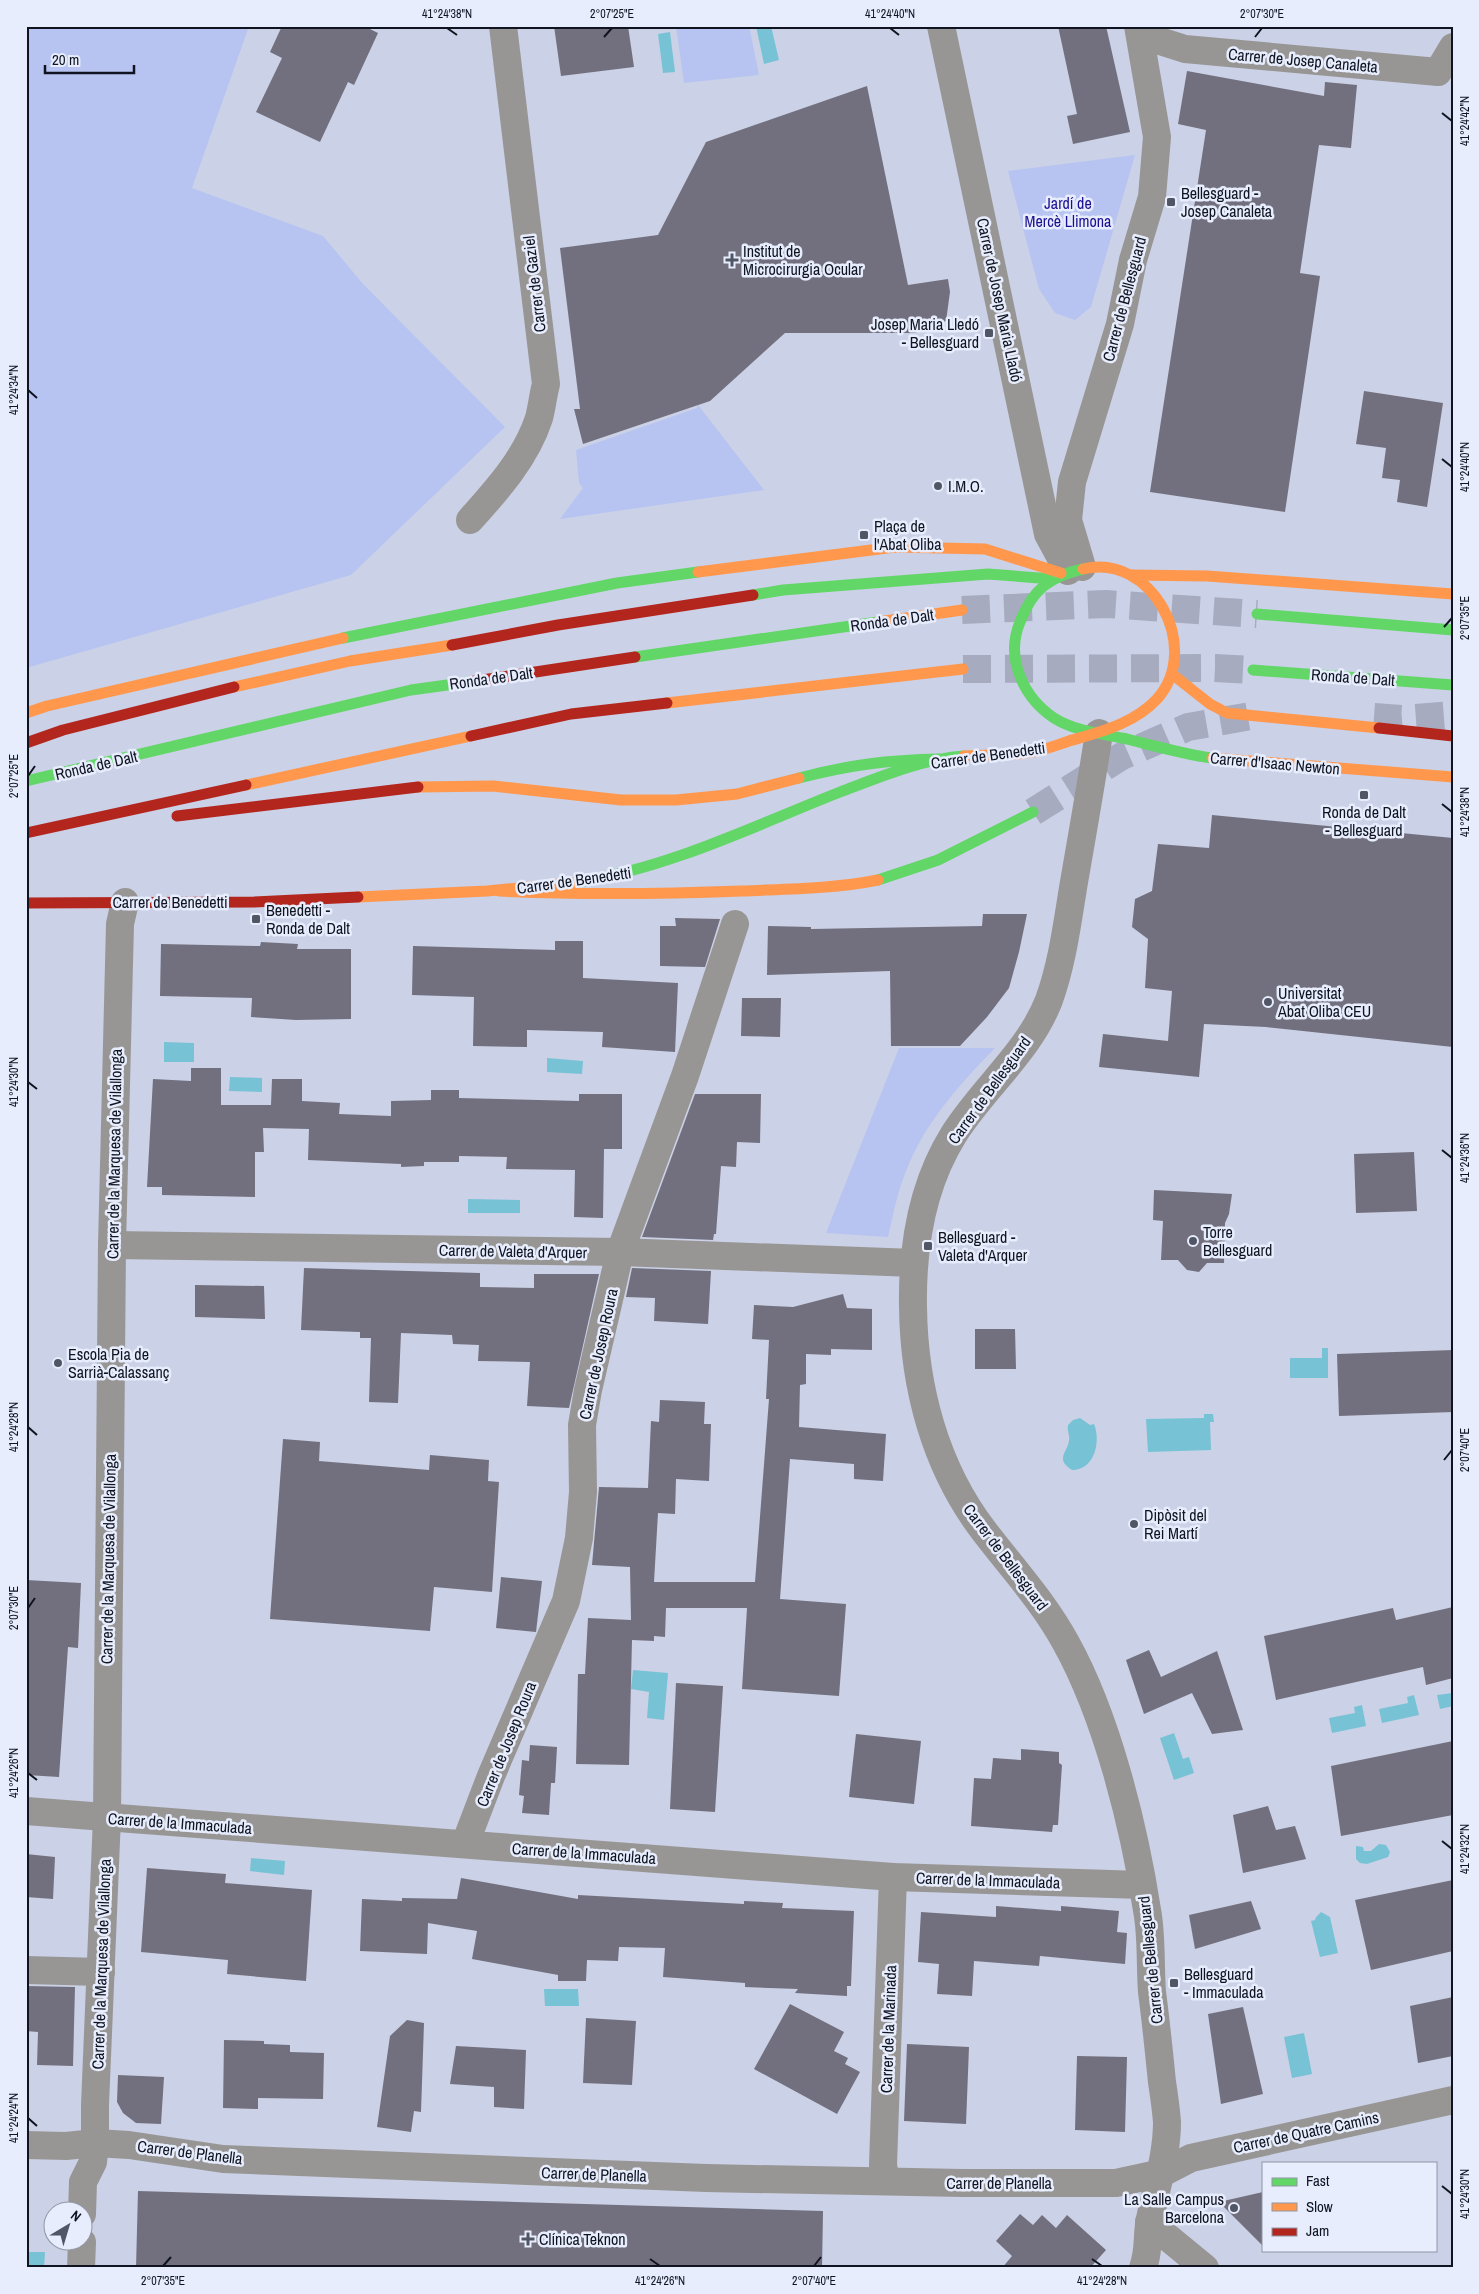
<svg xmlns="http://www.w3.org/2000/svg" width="1479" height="2294" font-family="'Archivo Narrow',sans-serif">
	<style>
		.green { fill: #b7c4f1 }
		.water { fill: #78c2d5 }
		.building { fill: #72707e }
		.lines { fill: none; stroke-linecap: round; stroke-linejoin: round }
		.highway-tunnel { stroke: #a6abbf; stroke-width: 28; stroke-dasharray: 28 14; stroke-linecap: butt }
		.street { stroke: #989694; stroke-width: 28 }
		.fast { stroke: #63d668; stroke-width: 11 }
		.slow { stroke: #ff974d; stroke-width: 11 }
		.jam { stroke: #b3261e; stroke-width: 11 }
		.ticks { fill: none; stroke: #101421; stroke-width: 2 }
		.poi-dot { fill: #515666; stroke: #e7edfd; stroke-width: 2 }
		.labels { text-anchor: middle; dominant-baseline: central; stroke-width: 5; stroke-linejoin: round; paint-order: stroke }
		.street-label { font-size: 16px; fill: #101421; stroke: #e7edfd }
		.poi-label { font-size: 16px; fill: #101421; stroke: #e7edfd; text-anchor: start }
		.park-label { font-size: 16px; fill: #1c0f92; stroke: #e7edfd }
		.neatline { fill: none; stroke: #101421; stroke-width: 2 }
		.ticks-label { font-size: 12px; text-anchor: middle; fill: #101421 }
	</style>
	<rect width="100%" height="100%" fill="#cbd1e6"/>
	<g class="green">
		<polygon points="26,26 249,26 192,188 323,236 363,284 505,427 351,575 26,668"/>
		<polygon points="676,26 749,26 759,75 684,83"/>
		<polygon points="1135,155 1091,307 1075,320 1055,313 1039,289 1008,171"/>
		<polygon points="698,405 764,490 560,519 583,488 579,483 576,450 697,408"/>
		<path d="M899 1048H995C956 1088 920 1128 902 1182 896 1199 892 1219 888 1237L826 1233Z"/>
	</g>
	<g class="water">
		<polygon points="756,26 771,26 779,60 764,64"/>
		<polygon points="670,32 675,72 663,73 658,34"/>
		<polygon points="164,1042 194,1043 194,1062 164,1062"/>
		<polygon points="547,1058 583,1061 582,1074 547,1072"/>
		<polygon points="230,1077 262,1078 262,1092 229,1091"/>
		<polygon points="468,1199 520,1200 520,1213 468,1213"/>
		<polygon points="1322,1348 1328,1348 1328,1378 1290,1378 1290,1358 1322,1358"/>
		<polygon points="1204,1414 1213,1414 1214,1422 1210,1422 1211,1450 1148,1452 1146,1419 1204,1418"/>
		<path d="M1080 1418 1090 1425 1094 1424C1101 1441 1095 1470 1072 1470 1055 1459 1067 1453 1069 1441 1070 1436 1067 1431 1068 1425L1073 1420Z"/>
		<polygon points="633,1670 668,1673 664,1720 647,1718 649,1692 631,1689"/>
		<polygon points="1453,1693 1453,1706 1440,1709 1437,1695"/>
		<polygon points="1414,1695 1419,1715 1382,1723 1379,1709 1408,1703 1407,1697"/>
		<polygon points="1362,1705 1366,1726 1332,1733 1329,1718 1355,1713 1354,1707"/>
		<polygon points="1174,1733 1183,1759 1189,1757 1194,1773 1174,1780 1160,1738"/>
		<polygon points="1379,1844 1386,1845 1390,1852 1388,1857 1367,1864 1360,1863 1356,1859 1356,1846 1363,1847 1364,1851 1371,1851"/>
		<polygon points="251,1858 285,1861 284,1875 250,1871"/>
		<polygon points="1321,1912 1330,1917 1338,1953 1320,1957 1311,1921 1315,1920 1316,1917"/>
		<polygon points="544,1989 578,1989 579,2006 545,2006"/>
		<polygon points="1304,2033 1312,2074 1292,2078 1284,2037"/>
		<polygon points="26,2252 45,2252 44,2268 26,2268"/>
	</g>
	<g class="building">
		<polygon points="282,26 364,26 378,33 354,85 348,82 320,142 256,112 282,58 270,52"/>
		<polygon points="554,26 628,26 634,67 561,76"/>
		<polygon points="1058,26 1106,26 1130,132 1073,144 1067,116 1077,114"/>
		<polygon points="1187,71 1324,96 1325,82 1357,85 1351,148 1319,145 1300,273 1320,276 1285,512 1150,492 1206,130 1178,124"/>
		<polygon points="867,86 908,285 948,279 950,292 946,321 915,333 785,333 710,401 583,444 574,409 580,409 560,248 658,235 706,142"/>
		<polygon points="1364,391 1443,403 1427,507 1397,502 1400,480 1382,478 1386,448 1356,444"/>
		<polygon points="1212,815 1453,838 1453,1047 1266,1027 1204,1024 1199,1077 1099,1067 1103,1034 1168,1041 1172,991 1145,988 1148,939 1132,927 1135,899 1152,891 1158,844 1209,848"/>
		<polygon points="983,914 1027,914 1019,952 1009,988 987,1017 960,1046 891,1046 890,971 767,975 768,926 811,927 811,929 982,926"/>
		<polygon points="675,918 720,919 705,967 660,966 660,926 676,926"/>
		<polygon points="555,941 583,941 583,978 678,983 675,1052 602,1047 603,1032 527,1030 527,1047 473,1046 474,997 412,995 413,946 555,950"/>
		<polygon points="261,942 298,944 297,949 351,949 351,1019 296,1020 251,1017 252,998 160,996 161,944 260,946"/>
		<polygon points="742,998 781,998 780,1037 741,1036"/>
		<polygon points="191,1068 221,1068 221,1105 271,1105 272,1079 302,1079 302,1101 340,1103 339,1114 391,1116 391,1101 431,1100 431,1090 459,1090 459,1098 579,1101 579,1094 622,1094 622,1149 604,1149 603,1218 574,1217 575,1170 506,1169 507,1157 459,1156 459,1162 424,1162 424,1166 401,1167 401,1164 308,1160 309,1129 263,1128 264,1152 255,1152 255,1197 162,1195 162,1187 147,1187 153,1079 191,1081"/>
		<polygon points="695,1094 761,1094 760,1143 737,1142 736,1167 721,1166 716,1234 714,1234 713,1240 642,1237"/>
		<polygon points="1414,1152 1417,1211 1356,1213 1354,1154"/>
		<polygon points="1154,1190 1232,1194 1229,1214 1225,1223 1224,1263 1207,1263 1199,1272 1187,1270 1178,1260 1161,1260 1163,1221 1153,1220"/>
		<polygon points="304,1268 480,1273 480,1287 534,1288 534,1274 599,1274 569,1408 527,1406 530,1362 478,1361 479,1345 453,1344 452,1335 401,1333 398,1403 369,1402 371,1338 360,1338 360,1332 301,1330"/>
		<polygon points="632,1268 711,1271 708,1324 654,1321 655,1298 626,1297"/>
		<polygon points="195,1285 264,1286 265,1319 195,1317"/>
		<polygon points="843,1294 847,1308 872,1309 872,1350 831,1349 831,1355 806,1354 806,1384 800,1385 799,1427 886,1434 883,1481 854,1479 854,1464 790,1459 780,1599 846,1604 839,1696 742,1689 747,1608 666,1608 665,1637 654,1636 654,1641 632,1640 629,1765 576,1764 578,1674 585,1674 588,1618 631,1620 630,1567 592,1565 599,1487 648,1488 651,1421 659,1422 660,1400 705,1402 704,1424 711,1424 709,1481 676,1479 675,1514 658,1513 654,1582 755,1582 769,1399 766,1399 769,1340 752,1339 754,1305 793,1307"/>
		<polygon points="975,1329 1015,1329 1016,1369 975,1369"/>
		<polygon points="1453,1350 1453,1412 1339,1416 1337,1354"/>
		<polygon points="283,1439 320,1442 319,1461 429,1470 430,1455 489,1460 488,1481 499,1482 492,1592 434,1587 430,1631 270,1619"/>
		<polygon points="501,1577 542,1581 536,1632 496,1628"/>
		<polygon points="26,1580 81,1583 78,1648 68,1647 59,1777 26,1775"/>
		<polygon points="1453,1607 1453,1678 1426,1685 1423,1667 1276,1700 1264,1636 1393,1608 1396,1620"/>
		<polygon points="1149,1650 1161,1677 1217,1651 1243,1730 1212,1734 1192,1693 1144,1714 1126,1660"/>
		<polygon points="676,1683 723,1686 715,1812 670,1809"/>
		<polygon points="856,1734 921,1741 914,1804 849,1797"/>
		<polygon points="1453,1741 1453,1815 1341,1836 1331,1766"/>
		<polygon points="530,1745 557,1747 555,1783 551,1783 549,1815 522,1813 524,1796 519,1795 522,1760 529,1761"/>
		<polygon points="1021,1749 1059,1752 1059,1763 1062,1765 1058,1825 1053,1825 1052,1832 971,1826 974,1778 991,1779 993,1758 1021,1760"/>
		<polygon points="1268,1806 1276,1830 1295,1826 1306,1859 1243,1873 1233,1815"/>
		<polygon points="26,1854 55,1857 53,1899 26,1897"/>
		<polygon points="147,1868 226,1874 225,1883 312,1890 306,1981 227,1974 228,1960 141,1952"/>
		<polygon points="461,1878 578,1899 578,1895 744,1904 744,1901 783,1903 782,1908 854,1911 851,1986 847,1986 847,1996 795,1993 798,1989 745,1987 745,1983 663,1977 665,1948 619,1947 618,1961 587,1960 586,1981 558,1981 558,1975 472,1959 477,1931 428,1923 427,1954 360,1951 362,1899 402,1901 402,1898 457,1899"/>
		<polygon points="1453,1880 1453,1951 1371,1970 1355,1900"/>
		<polygon points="1251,1901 1261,1929 1195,1949 1189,1915"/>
		<polygon points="996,1906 1061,1911 1061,1906 1119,1911 1117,1932 1127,1933 1125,1964 1040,1956 1039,1966 974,1961 972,1996 937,1994 939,1964 918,1962 921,1912 996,1917"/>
		<polygon points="26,1986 75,1987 73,2066 37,2065 38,2032 26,2031"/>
		<polygon points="1453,1997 1453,2056 1418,2063 1410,2006"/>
		<polygon points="790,2004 844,2032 834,2051 848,2058 845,2064 860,2072 837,2114 754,2069"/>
		<polygon points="1243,2007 1263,2094 1221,2104 1208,2014"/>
		<polygon points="586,2018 636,2021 632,2085 583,2083"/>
		<polygon points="407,2020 424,2023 421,2112 414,2111 411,2132 377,2127 390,2036"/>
		<polygon points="224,2040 264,2041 264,2044 290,2045 290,2052 324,2053 323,2099 258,2098 258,2109 223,2108"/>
		<polygon points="907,2044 969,2047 966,2124 904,2121"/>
		<polygon points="456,2046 526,2050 524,2109 494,2107 494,2087 450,2084"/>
		<polygon points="1077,2056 1127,2057 1125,2132 1075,2130"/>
		<polygon points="118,2075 164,2077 161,2124 136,2123 123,2113 117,2102"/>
		<polygon points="138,2191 823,2211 822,2268 136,2268"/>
		<polygon points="1263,2192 1263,2246 1219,2202"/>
		<polygon points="1020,2214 1033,2225 1042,2215 1056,2228 1067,2215 1106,2250 1090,2268 1002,2268 1012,2256 996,2241"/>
	</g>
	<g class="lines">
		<g class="highway-tunnel">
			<polyline points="962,610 1106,604 1257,614"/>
			<polyline points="963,669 1215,668 1253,670"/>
			<polyline points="1374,717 1401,719 1453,715"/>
			<polyline points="1033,812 1122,756 1188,727 1251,716"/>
		</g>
		<g class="street">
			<polyline points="941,26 1048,534 1068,571"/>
			<polyline points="1141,35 1185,49 1438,72 1453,47"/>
			<path d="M470 520C497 490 526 458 539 418 542 407 543 395 546 384L503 26"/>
			<polyline points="1082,567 1068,520 1072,482 1120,324 1133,260 1152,197 1157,137 1138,26"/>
			<path d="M1099 733C1091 785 1082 836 1073 888 1067 925 1062 964 1049 1000 1029 1052 983 1088 954 1134 922 1185 912 1248 913 1307 914 1387 935 1467 984 1531 1013 1569 1043 1601 1066 1643 1107 1717 1134 1826 1147 1910 1152 1936 1150 1965 1152 1992 1156 2022 1159 2052 1162 2082 1164 2095 1166 2109 1167 2122 1167 2156 1156 2187 1150 2219 1146 2238 1150 2248 1143 2268"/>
			<polyline points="112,1245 620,1252 914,1263"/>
			<polyline points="26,1811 893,1877 1142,1885"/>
			<polyline points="465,1844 491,1776 566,1601 579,1538 583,1492 582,1425 588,1390 620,1252 685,1076 735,924"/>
			<polyline points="26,1970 101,1972"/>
			<polyline points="26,2145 66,2146 95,2143 129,2145 223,2159 706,2178 962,2183 1116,2183 1162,2173 1191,2158 1453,2100"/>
			<polyline points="886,2181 883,2165 893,1877"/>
			<polyline points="82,2214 83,2182 93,2162 95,2143 95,2105 107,1817 112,1245 120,924 125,902"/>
			<polyline points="1149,2222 1205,2268"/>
			<polyline points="81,2268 82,2242"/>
		</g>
		<g class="fast">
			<path d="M1083 569C1050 576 1032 590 1020 622 1005 658 1023 697 1054 718 1074 731 1103 734 1127 739 1155 746 1183 754 1212 758"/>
			<polyline points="753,595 783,590 988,574 1052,579"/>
			<polyline points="1257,614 1453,630"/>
			<polyline points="343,638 617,583 698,572"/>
			<polyline points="635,657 878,622"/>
			<polyline points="1253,670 1453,685"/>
			<path d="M799 778C849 765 887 760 939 759"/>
			<polyline points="26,781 411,690 469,682"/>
			<polyline points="878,880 938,860 1033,812"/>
			<path d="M579 882C671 867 754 826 840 792 880 777 922 759 964 756"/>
		</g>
		<g class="slow">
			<polyline points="698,572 895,547 985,549 1061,573"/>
			<polyline points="1131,575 1207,576 1453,594"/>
			<polyline points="878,622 962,610"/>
			<polyline points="1172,674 1210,704 1227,713 1379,728"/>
			<polyline points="234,687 350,661 452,645"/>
			<polyline points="667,703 963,669"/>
			<polyline points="26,713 47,706 343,638"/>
			<path d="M964 756C987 754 1010 756 1032 752 1045 750 1057 745 1069 741 1099 732 1134 724 1157 699 1203 648 1152 552 1083 569"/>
			<polyline points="1212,758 1453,777"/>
			<polyline points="246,785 471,736"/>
			<polyline points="418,787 493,786 621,800 676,800 737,794 799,778"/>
			<path d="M499 891C580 895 661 894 742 891 787 889 833 889 878 880"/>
			<polyline points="358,897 487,891 579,882"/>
		</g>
		<g class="jam">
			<polyline points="452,645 558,625 753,595"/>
			<polyline points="469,682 635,657"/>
			<polyline points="1379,728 1453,736"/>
			<polyline points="471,736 571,714 667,703"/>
			<polyline points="26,743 63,730 234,687"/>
			<polyline points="177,816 418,787"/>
			<polyline points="26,833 246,785"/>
			<polyline points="26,903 254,902 358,897"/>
		</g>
	</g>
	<path class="ticks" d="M447 28 457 35M890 28 899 35M604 37 612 28M1255 37 1262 28M1442 113 1452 121M28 390 37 398M1442 459 1452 467M1444 627 1452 618M28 776 35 766M1442 804 1452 812M28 1082 37 1089M1442 1150 1452 1158M28 1427 37 1435M1444 1460 1452 1450M28 1608 35 1598M28 1773 37 1780M1442 1841 1452 1849M28 2118 37 2126M1442 2186 1452 2194M650 2259 660 2266M1092 2259 1102 2266M163 2266 171 2257M814 2266 821 2257"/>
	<g class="poi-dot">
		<rect x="1166" y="197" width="10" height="10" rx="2.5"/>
		<path d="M729.5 252.5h5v5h5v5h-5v5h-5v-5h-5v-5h5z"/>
		<rect x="984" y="328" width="10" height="10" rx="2.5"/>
		<circle cx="938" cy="486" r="5"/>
		<rect x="859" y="530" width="10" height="10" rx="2.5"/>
		<rect x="1359" y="790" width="10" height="10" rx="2.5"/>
		<rect x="251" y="914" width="10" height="10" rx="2.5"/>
		<circle cx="1268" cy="1002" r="5"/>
		<circle cx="1193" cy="1241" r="5"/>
		<rect x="923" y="1241" width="10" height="10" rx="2.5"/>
		<circle cx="58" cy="1363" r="5"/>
		<circle cx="1134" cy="1524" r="5"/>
		<rect x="1169" y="1978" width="10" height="10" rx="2.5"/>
		<circle cx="1234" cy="2208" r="5"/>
		<path d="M525.5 2231.5h5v5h5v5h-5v5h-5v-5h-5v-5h5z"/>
	</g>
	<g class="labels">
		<g class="street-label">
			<text transform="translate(1303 60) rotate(5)">Carrer de Josep Canaleta</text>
			<text transform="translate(534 284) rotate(-97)">Carrer de Gaziel</text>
			<text transform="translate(1124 299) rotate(-75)">Carrer de Bellesguard</text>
			<text transform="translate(1000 300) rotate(78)">Carrer de Josep Maria Lladó</text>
			<text transform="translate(892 620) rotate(-8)">Ronda de Dalt</text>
			<text transform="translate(1353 677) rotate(4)">Ronda de Dalt</text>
			<text transform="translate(491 678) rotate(-8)">Ronda de Dalt</text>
			<text transform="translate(988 755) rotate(-8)">Carrer de Benedetti</text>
			<text transform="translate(1275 763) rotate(5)">Carrer d'Isaac Newton</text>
			<text transform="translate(96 765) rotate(-13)">Ronda de Dalt</text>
			<text transform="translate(574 880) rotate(-8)">Carrer de Benedetti</text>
			<text x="170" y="902">Carrer de Benedetti</text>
			<text transform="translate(989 1090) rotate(-54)">Carrer de Bellesguard</text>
			<text transform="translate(114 1154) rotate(-89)">Carrer de la Marquesa de Vilallonga</text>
			<text transform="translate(513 1251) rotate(1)">Carrer de Valeta d'Arquer</text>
			<text transform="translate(598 1354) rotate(-78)">Carrer de Josep Roura</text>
			<text transform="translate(1006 1557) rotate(53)">Carrer de Bellesguard</text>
			<text transform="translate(108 1559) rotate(-89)">Carrer de la Marquesa de Vilallonga</text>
			<text transform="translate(506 1744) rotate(-68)">Carrer de Josep Roura</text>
			<text transform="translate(180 1823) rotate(4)">Carrer de la Immaculada</text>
			<text transform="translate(584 1853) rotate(4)">Carrer de la Immaculada</text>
			<text transform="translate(988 1880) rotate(2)">Carrer de la Immaculada</text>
			<text transform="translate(1150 1960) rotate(-96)">Carrer de Bellesguard</text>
			<text transform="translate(101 1964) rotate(-88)">Carrer de la Marquesa de Vilallonga</text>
			<text transform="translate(888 2029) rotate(-88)">Carrer de la Marinada</text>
			<text transform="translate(1306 2132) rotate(-12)">Carrer de Quatre Camins</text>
			<text transform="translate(190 2152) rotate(7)">Carrer de Planella</text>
			<text transform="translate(594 2174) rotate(2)">Carrer de Planella</text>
			<text x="999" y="2183">Carrer de Planella</text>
		</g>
		<g class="poi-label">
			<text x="1181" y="193">Bellesguard -<tspan x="1181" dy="18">Josep Canaleta</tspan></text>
			<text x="743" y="251">Institut de<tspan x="743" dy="18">Microcirurgia Ocular</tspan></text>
			<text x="979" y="324" text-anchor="end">Josep Maria Lledó<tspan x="979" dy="18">- Bellesguard</tspan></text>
			<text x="948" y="486">I.M.O.</text>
			<text x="874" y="526">Plaça de<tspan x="874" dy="18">l'Abat Oliba</tspan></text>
			<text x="1364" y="812" text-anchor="middle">Ronda de Dalt<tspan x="1364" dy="18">- Bellesguard</tspan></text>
			<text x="266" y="910">Benedetti -<tspan x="266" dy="18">Ronda de Dalt</tspan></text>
			<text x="1278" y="993">Universitat<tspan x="1278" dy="18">Abat Oliba CEU</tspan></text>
			<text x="1203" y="1232">Torre<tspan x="1203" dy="18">Bellesguard</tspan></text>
			<text x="938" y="1237">Bellesguard -<tspan x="938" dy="18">Valeta d'Arquer</tspan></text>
			<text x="68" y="1354">Escola Pia de<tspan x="68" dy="18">Sarrià-Calassanç</tspan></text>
			<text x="1144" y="1515">Dipòsit del<tspan x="1144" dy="18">Rei Martí</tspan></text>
			<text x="1184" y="1974">Bellesguard<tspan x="1184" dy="18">- Immaculada</tspan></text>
			<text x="1224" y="2199" text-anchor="end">La Salle Campus<tspan x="1224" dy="18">Barcelona</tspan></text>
			<text x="539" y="2239">Clínica Teknon</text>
		</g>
		<g class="park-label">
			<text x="1068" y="203">Jardí de<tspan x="1068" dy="18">Mercè Llimona</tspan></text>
		</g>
	</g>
	<rect width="1479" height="2294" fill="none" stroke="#e7edfd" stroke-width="55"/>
	<rect x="1262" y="2162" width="175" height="90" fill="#e7edfd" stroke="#9196a5"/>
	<rect x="1272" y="2178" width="25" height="8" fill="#63d668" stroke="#9196a5"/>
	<text x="1306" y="2186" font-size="15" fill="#101421">Fast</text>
	<rect x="1272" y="2203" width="25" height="8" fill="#ff974d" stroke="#9196a5"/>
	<text x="1306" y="2212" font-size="15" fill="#101421">Slow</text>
	<rect x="1272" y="2228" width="25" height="8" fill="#b3261e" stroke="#9196a5"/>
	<text x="1306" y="2236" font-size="15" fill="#101421">Jam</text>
	<g transform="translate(68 2226) rotate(38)"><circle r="24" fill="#e7edfd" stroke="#9196a5"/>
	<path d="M0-4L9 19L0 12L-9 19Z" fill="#515666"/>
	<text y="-8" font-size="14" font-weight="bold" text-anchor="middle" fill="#101421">N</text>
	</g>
	<path d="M45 65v8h89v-8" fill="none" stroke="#101421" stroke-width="2.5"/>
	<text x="52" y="65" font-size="15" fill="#101421" stroke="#e7edfd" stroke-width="4" paint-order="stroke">20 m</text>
	<rect x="28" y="28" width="1424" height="2238" class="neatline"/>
	<g class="ticks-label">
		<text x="447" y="18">41°24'38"N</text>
		<text x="612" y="18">2°07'25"E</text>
		<text x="890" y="18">41°24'40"N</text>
		<text x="1262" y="18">2°07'30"E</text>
		<text transform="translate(1465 121) rotate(-90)" y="4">41°24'42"N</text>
		<text transform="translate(14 390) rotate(-90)" y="4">41°24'34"N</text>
		<text transform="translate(1465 467) rotate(-90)" y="4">41°24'40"N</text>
		<text transform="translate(1465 618) rotate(-90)" y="4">2°07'35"E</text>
		<text transform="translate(14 776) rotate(-90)" y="4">2°07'25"E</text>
		<text transform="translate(1465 812) rotate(-90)" y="4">41°24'38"N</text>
		<text transform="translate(14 1082) rotate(-90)" y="4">41°24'30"N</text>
		<text transform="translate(1465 1158) rotate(-90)" y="4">41°24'36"N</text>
		<text transform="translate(14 1427) rotate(-90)" y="4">41°24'28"N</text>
		<text transform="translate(1465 1450) rotate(-90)" y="4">2°07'40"E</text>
		<text transform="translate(14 1608) rotate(-90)" y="4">2°07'30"E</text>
		<text transform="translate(14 1773) rotate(-90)" y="4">41°24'26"N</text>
		<text transform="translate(1465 1849) rotate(-90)" y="4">41°24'32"N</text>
		<text transform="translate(14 2118) rotate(-90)" y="4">41°24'24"N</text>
		<text transform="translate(1465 2194) rotate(-90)" y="4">41°24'30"N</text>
		<text x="163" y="2285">2°07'35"E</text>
		<text x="660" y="2285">41°24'26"N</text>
		<text x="814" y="2285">2°07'40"E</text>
		<text x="1102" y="2285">41°24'28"N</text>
	</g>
</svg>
